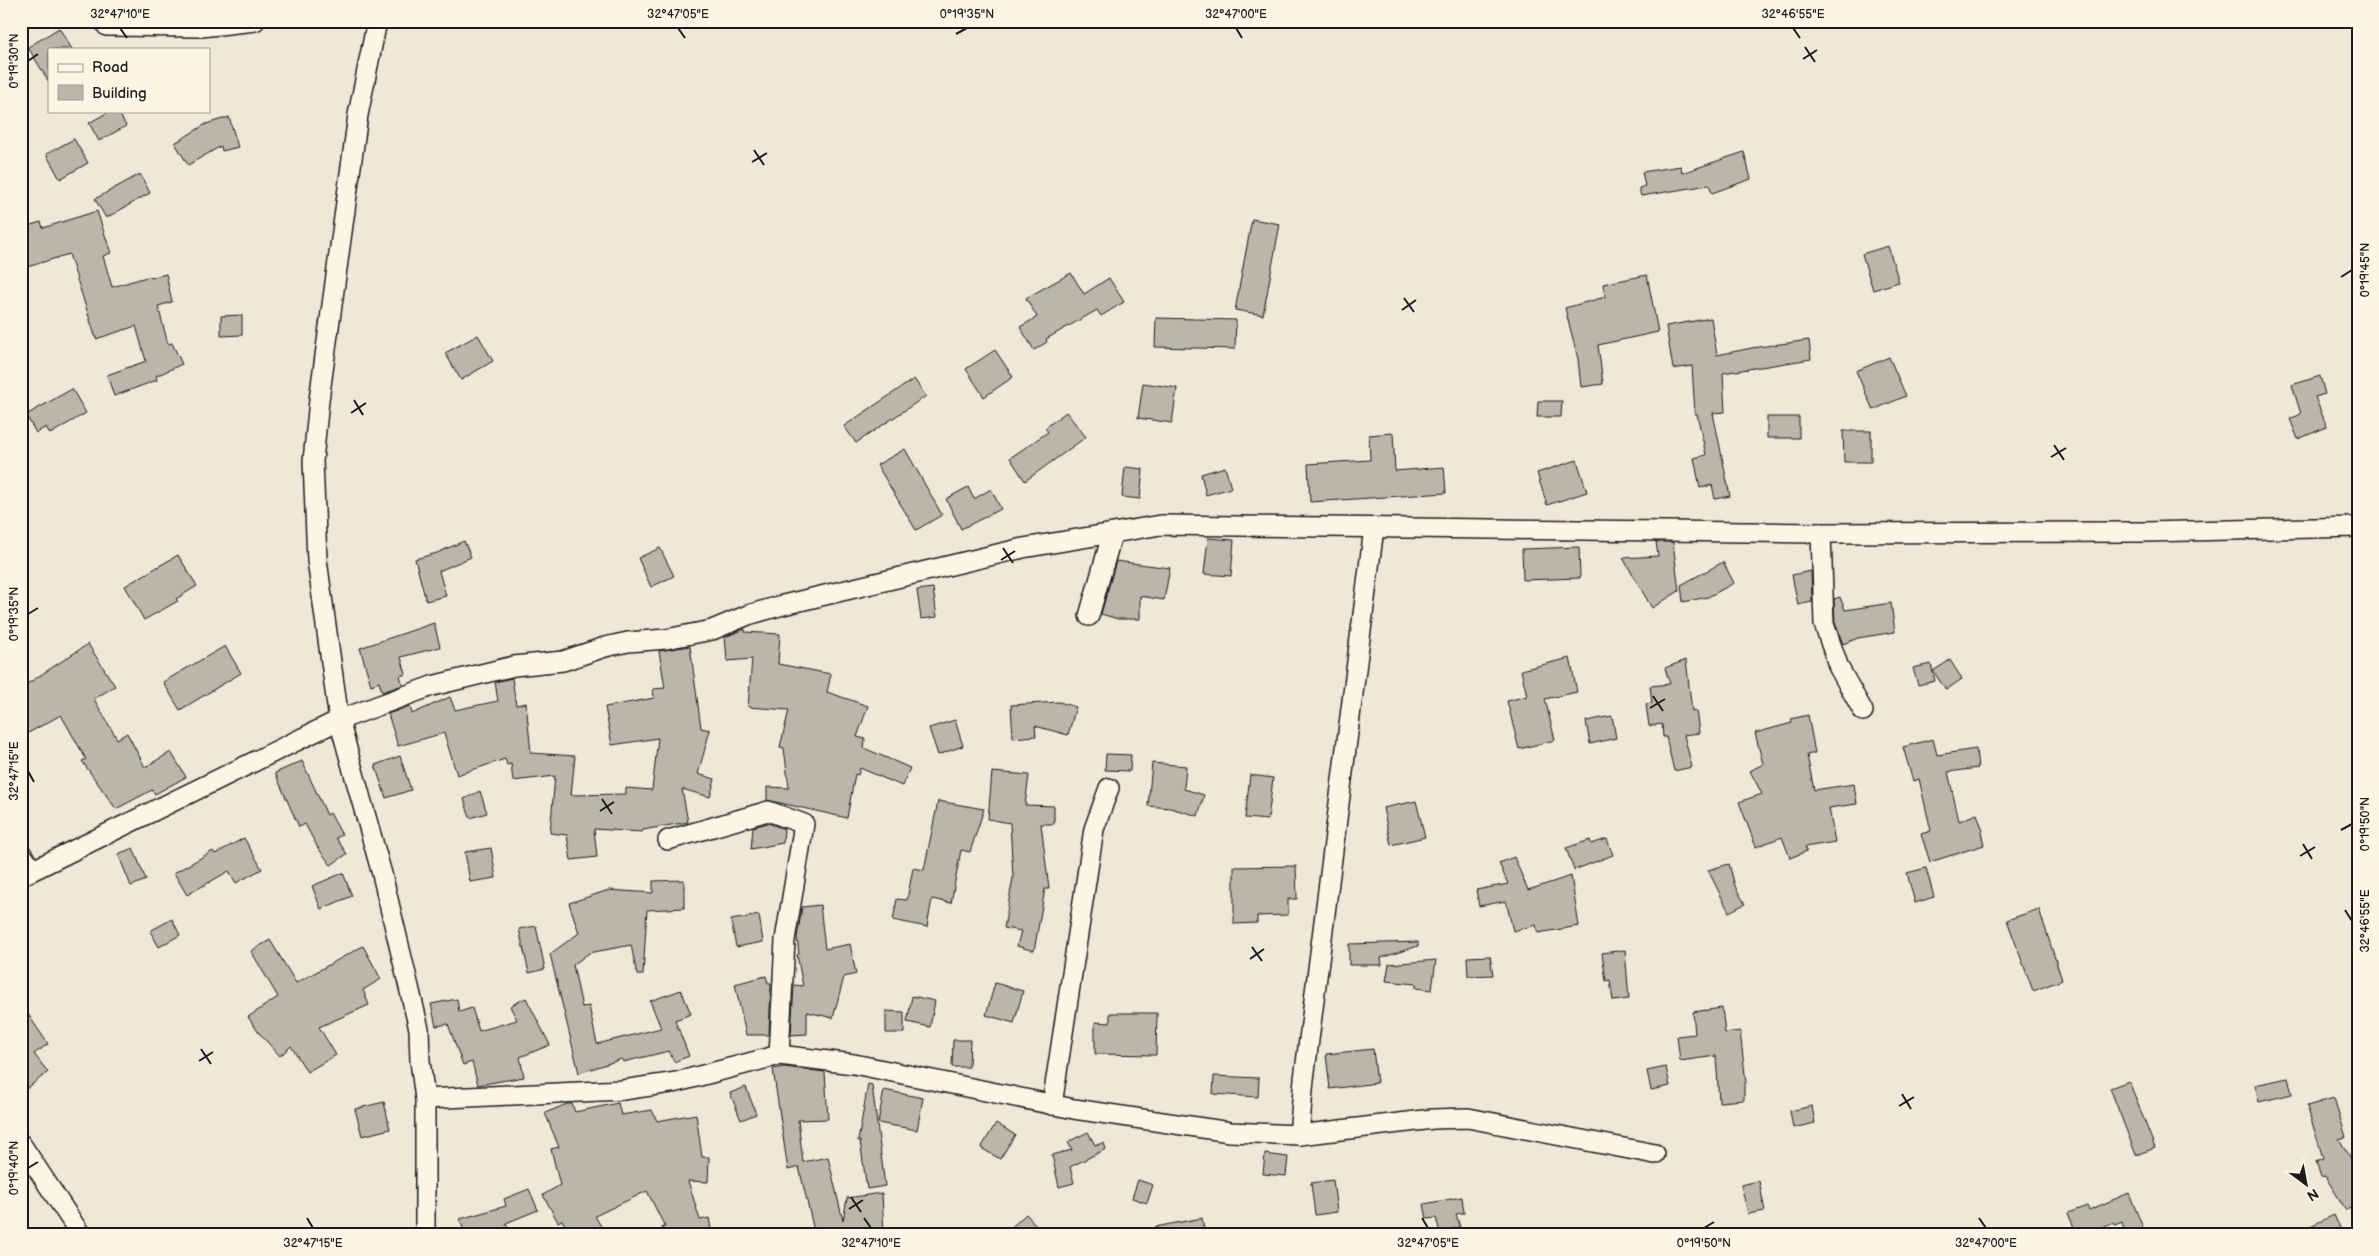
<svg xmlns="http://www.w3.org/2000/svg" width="2379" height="1256" font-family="'Balsamiq Sans',sans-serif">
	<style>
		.building { fill: #bab6aa; stroke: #1c1c1c }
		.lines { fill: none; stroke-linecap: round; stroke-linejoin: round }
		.minor-casing { stroke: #1c1c1c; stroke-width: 22 }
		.minor { stroke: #fcf5e5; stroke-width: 19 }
		.ticks { fill: none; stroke: #1c1c1c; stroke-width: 2 }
		.neatline { fill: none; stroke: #1c1c1c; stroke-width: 2 }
		.ticks-label { font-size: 12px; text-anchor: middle; fill: #1c1c1c }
	</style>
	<rect width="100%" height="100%" fill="#eee8d9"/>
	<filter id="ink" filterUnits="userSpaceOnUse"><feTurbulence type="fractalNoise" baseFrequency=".02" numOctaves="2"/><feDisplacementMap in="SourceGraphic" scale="10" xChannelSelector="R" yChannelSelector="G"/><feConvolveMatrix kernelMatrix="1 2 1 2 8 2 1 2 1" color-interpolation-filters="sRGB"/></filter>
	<g filter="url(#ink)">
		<g class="building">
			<polygon points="59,28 72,49 49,49 49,82 29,49 25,49"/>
			<polygon points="110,111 118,111 126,126 99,141 89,123"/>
			<polygon points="229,117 238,147 222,151 221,146 188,165 175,143 206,124"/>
			<polygon points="74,139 88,163 60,179 46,154"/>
			<polygon points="1744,152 1751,179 1712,193 1709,185 1641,196 1639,188 1645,186 1642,172 1681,166 1682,173"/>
			<polygon points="140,174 150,193 106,218 95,199"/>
			<polygon points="97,211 111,253 103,256 112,287 150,276 151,278 166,274 172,302 158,306 168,344 172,343 182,364 156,376 157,380 114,396 107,375 146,361 136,326 96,339 69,254 21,269 21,228 41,222 43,228"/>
			<polygon points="1252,219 1280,224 1263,315 1235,310"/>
			<polygon points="1888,246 1899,282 1873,290 1862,254"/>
			<polygon points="1071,273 1084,294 1109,278 1124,302 1101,316 1097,310 1046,339 1047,342 1034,350 1020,327 1037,317 1026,298"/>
			<polygon points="1647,275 1658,332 1598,345 1603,384 1581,387 1578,359 1565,308 1605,297 1603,284"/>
			<polygon points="242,315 242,335 221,336 221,316"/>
			<polygon points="1156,318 1236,320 1235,349 1155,347"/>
			<polygon points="1711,318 1717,355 1752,348 1809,340 1811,359 1723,373 1725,412 1713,413 1730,496 1715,499 1712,485 1700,488 1694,458 1706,455 1697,414 1695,414 1692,366 1673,369 1666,326"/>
			<polygon points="478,335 493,361 461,380 445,353"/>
			<polygon points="995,350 1013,377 984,397 966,369"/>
			<polygon points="1889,357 1906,396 1873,410 1856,371"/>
			<polygon points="2320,376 2325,394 2315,397 2327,427 2298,439 2290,419 2301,414 2292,385"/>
			<polygon points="914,379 926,396 856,443 844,426"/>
			<polygon points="1143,383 1177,388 1172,423 1138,418"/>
			<polygon points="72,389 86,413 50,434 46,427 36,433 26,415"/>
			<polygon points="1538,401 1562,401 1561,417 1537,417"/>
			<polygon points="1066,412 1086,437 1025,481 1010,458 1048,432 1045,428"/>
			<rect x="1767" y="417" width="32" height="21"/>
			<polygon points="1843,431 1871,431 1871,462 1844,462"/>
			<polygon points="1393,433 1395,471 1444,467 1446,493 1310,502 1308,464 1370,460 1369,435"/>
			<polygon points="905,449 942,515 916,530 877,465"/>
			<polygon points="1577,460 1587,492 1547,505 1537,473"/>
			<polygon points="1125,467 1143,469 1140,499 1122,497"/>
			<polygon points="1225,467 1231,488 1206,495 1201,474"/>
			<polygon points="968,487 974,499 991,489 1001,509 961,529 946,499"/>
			<polygon points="1208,538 1234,540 1231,576 1204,574"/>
			<polygon points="464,541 471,557 439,571 446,596 426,601 415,559 437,553"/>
			<polygon points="1656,542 1673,542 1679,591 1652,608 1623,558 1658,556"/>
			<polygon points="1579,547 1580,578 1523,580 1522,549"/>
			<polygon points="660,548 674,576 651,587 638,558"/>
			<polygon points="178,555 197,586 176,599 178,601 144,620 125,586"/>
			<polygon points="1116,561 1170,568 1164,600 1140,596 1140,619 1118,619 1101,614"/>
			<polygon points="1723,562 1734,583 1708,597 1683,602 1681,585"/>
			<polygon points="1811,571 1812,602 1798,605 1792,575"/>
			<polygon points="933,588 937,617 921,619 917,590"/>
			<polygon points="1840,597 1845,610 1891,603 1895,632 1858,638 1843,644 1835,622 1834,599"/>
			<polygon points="434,623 440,647 401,657 406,674 400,676 403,685 382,692 379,682 371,685 360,648"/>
			<polygon points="745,629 745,632 780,634 778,664 831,674 827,692 868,706 857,737 865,739 864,748 910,768 902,786 860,768 858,775 855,774 847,818 767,800 767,787 789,788 784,748 780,747 789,710 748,707 752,659 727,661 725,637"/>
			<polygon points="88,644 115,686 94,699 117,739 127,733 145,767 171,752 186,777 155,794 152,790 116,809 82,761 86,759 61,715 21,737 21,688"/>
			<polygon points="225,646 241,673 180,710 163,682"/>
			<polygon points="690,646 701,728 710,730 698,774 715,779 710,797 682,789 688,822 643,830 642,832 594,829 597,857 571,860 567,835 550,833 555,776 513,781 511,764 507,765 505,759 457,775 444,733 398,746 388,714 410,706 412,714 450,697 455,710 498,701 495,682 512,678 516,705 526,703 531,753 575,756 571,795 626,794 626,788 652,790 658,738 612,745 605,707 654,698 653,689 665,688 659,651"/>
			<polygon points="1570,658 1577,692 1545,699 1555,740 1519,749 1507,701 1527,696 1521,670"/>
			<polygon points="1686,660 1692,711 1696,710 1699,733 1684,735 1692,767 1674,771 1666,737 1663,737 1662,724 1649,726 1646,704 1652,703 1650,686 1670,684 1665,668"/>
			<polygon points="1950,660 1962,679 1946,690 1933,671"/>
			<polygon points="1931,664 1935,681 1918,685 1913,668"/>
			<polygon points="1059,702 1076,707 1068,735 1035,726 1036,736 1013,738 1011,705"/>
			<polygon points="1808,715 1815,753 1807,755 1814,790 1854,784 1857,804 1829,808 1835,842 1805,847 1807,851 1790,858 1782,837 1756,847 1739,802 1762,794 1750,771 1763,764 1755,733 1792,723 1791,719"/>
			<polygon points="1612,716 1616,738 1590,744 1586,721"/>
			<polygon points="955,720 963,746 938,755 929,728"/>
			<polygon points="1933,739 1937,755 1976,749 1978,768 1948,772 1959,821 1977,814 1983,831 1981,832 1984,845 1930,862 1921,834 1931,831 1919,779 1913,781 1903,747"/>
			<polygon points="1106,754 1131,755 1130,771 1105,770"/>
			<polygon points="400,756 411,790 386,798 375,765"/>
			<polygon points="302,761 327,815 330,813 342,835 336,838 347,854 331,865 318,848 305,824 299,827 275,773"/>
			<polygon points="1152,763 1186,766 1184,789 1204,795 1198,816 1170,808 1148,806"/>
			<polygon points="992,772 1029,775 1025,805 1054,806 1054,824 1041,824 1049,889 1045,889 1034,951 1017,946 1021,931 1004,928 1013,878 1010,823 988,819"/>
			<polygon points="1250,775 1273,778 1268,820 1245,818"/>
			<polygon points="480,791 487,813 470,818 464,799"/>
			<polygon points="938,801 984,809 970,852 961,850 951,903 932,899 927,927 893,920 897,899 907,900 913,868 924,870"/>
			<polygon points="1416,801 1425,837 1391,845 1383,808"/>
			<polygon points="768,823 784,829 783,843 751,849 753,827"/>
			<polygon points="244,838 262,869 236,883 229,871 187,895 174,873 213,851 215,854"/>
			<polygon points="1607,839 1613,855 1574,870 1566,848 1590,840 1591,844"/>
			<polygon points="133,848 146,880 131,886 118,854"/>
			<polygon points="491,848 496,878 470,882 465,852"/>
			<polygon points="1514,857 1528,890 1571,876 1579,926 1538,933 1536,925 1513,931 1506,901 1479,906 1476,890 1508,884 1499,863"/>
			<polygon points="1729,864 1735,886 1745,904 1729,912 1708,870"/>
			<polygon points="1296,866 1297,899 1288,899 1288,915 1257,916 1257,923 1234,924 1234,867"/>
			<polygon points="1926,868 1934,897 1915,903 1907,873"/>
			<polygon points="343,873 352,896 321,909 312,886"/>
			<polygon points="684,880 684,908 647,910 643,975 637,975 631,945 589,953 573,965 582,1007 589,1006 597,1044 661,1028 650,1001 681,990 691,1014 675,1020 689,1056 674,1062 669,1051 623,1062 622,1059 579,1073 550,954 579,933 569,903 609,890 653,893 653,881"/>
			<polygon points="820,905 825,949 850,944 856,974 844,977 833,1018 807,1012 807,1034 791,1035 794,985 803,986 797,955 799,954 797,938 802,907"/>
			<polygon points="2039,909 2062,980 2033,991 2007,920"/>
			<polygon points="759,915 763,942 736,947 731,920"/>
			<polygon points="172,919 180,935 159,947 150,931"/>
			<polygon points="536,926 545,969 529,973 519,929"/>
			<polygon points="270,940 296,983 363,946 381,979 363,990 369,1005 319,1027 336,1055 307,1072 291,1046 280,1056 259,1033 248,1017 278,997 251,951"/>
			<polygon points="1418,942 1418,946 1381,958 1382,965 1349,965 1349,944"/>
			<polygon points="1625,950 1629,999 1613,1001 1610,980 1606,981 1602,953"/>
			<polygon points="1490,956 1493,975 1468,976 1467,957"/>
			<polygon points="1436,960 1432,990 1416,988 1416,984 1386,981 1389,964"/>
			<polygon points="766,976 768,983 771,983 769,1035 746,1035 735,984"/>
			<polygon points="995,983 1023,991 1014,1023 986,1015"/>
			<polygon points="912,996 935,1001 930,1027 907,1022"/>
			<polygon points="526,998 550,1045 520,1057 524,1077 478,1085 472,1062 463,1065 448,1024 436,1026 431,1004 457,999 459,1012 472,1008 479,1031 517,1020 510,1006"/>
			<polygon points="21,1004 48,1044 34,1054 48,1072 21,1093"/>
			<polygon points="1722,1008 1725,1033 1740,1031 1746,1083 1744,1084 1744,1100 1719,1102 1716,1056 1680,1061 1677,1036 1695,1034 1693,1012"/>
			<polygon points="886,1011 904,1012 904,1033 886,1033"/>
			<polygon points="1110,1013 1157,1013 1156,1055 1095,1054 1095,1022 1110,1023"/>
			<polygon points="953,1040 970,1040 969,1067 952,1067"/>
			<polygon points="1373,1049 1377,1083 1330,1089 1326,1054"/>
			<polygon points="784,1067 825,1072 828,1119 798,1120 803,1162 828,1157 843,1221 847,1198 882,1193 884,1235 815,1235 799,1167 788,1170 773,1069"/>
			<polygon points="1666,1067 1670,1086 1651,1090 1647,1071"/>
			<polygon points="1214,1076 1259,1078 1258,1097 1213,1094"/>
			<polygon points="2288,1078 2292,1094 2259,1102 2255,1085"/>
			<polygon points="2129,1081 2155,1148 2136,1155 2110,1088"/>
			<polygon points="868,1084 872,1085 885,1186 867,1189 860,1141 858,1141"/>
			<polygon points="746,1087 756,1114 741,1120 730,1093"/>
			<polygon points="884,1090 923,1098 917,1130 878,1123"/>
			<polygon points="2334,1098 2346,1137 2339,1139 2358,1170 2358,1205 2346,1210 2325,1176 2321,1177 2316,1161 2323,1158 2307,1106"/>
			<polygon points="384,1102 390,1129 362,1136 355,1109"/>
			<polygon points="618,1103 621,1115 652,1110 657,1121 696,1114 702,1157 709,1157 708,1182 688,1181 700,1220 709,1218 712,1235 663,1235 662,1227 665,1227 647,1191 595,1216 606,1235 571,1235 562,1220 558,1222 543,1195 560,1185 551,1149 559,1147 545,1113 567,1104 572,1104 575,1112"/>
			<polygon points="1812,1106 1815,1123 1793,1128 1790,1111"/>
			<polygon points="996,1123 1015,1135 1000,1159 981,1148"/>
			<polygon points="1088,1132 1095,1145 1104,1143 1106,1149 1070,1167 1074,1183 1059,1187 1052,1155 1072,1150 1068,1142"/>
			<polygon points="1265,1154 1288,1157 1286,1176 1263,1174"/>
			<polygon points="1138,1180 1153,1185 1147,1203 1132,1198"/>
			<polygon points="1333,1180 1337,1212 1315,1215 1311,1183"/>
			<polygon points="1759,1181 1765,1211 1748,1214 1741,1185"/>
			<polygon points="529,1189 538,1210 506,1223 511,1235 465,1235 460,1219 506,1206 504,1199"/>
			<polygon points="2129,1193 2146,1235 2126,1235 2122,1222 2115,1225 2114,1222 2083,1235 2077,1235 2068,1213 2087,1206 2089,1210"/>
			<polygon points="1462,1197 1464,1213 1456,1214 1460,1227 1440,1232 1436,1218 1427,1219 1424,1204"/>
			<polygon points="1026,1214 1045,1235 1003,1235"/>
			<polygon points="2334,1215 2341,1230 2330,1235 2291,1235"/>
			<polygon points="1202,1218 1205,1235 1156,1235 1155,1227"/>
		</g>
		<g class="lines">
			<defs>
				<g id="minor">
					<polyline points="104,21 107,26 201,27 255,21"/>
					<polyline points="377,21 358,115 319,400 313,461 317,560 339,720 382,874 419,1029 420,1061 425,1099 425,1235"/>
					<polyline points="1821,533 1824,624 1839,668 1863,711"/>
					<polyline points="1089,616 1112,535"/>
					<polyline points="668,840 768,811 804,824 785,940 779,1055"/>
					<polyline points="21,853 32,870"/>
					<polyline points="21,876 339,720 432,686 514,666 563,661 605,647 628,642 666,639 712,630 748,615 783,605 1023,548 1161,525 1821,533 2146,532 2358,527"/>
					<polyline points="425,1099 623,1090 677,1082 779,1055 854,1064 1074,1109 1230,1132 1299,1135 1433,1119 1468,1118 1655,1154"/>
					<polyline points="1052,1105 1094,829 1109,788"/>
					<polyline points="1299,1135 1304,1079 1374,528"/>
					<polyline points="21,1144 81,1235"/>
				</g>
			</defs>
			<use href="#minor" class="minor-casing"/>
			<use href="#minor" class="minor"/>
		</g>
	</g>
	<path class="ticks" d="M120 28 127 38M678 28 685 38M1236 28 1242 38M1793 28 1800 38M956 34 967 28M1805 47 1815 62M1803 59 1817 50M28 61 38 54M754 150 764 165M752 162 767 153M2341 277 2352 270M1404 298 1414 312M1402 310 1416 300M354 400 363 415M351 413 366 403M2054 445 2064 460M2051 457 2066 448M1003 548 1013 563M1001 560 1015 551M28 614 38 608M1653 696 1663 711M1650 708 1665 699M28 771 34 782M602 799 612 814M600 811 614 802M2341 830 2352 824M2303 844 2312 859M2300 856 2315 847M2345 910 2352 921M1252 947 1262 961M1250 959 1264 949M201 1049 211 1064M199 1061 213 1052M1902 1094 1911 1109M1899 1106 1914 1097M28 1168 38 1162M851 1197 861 1212M849 1209 863 1200M307 1218 313 1228M864 1218 871 1228M1422 1218 1428 1228M1979 1218 1986 1228M1704 1228 1714 1222"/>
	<rect width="2379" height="1256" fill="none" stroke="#fcf5e5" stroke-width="55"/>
	<rect x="48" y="48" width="162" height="65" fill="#fcf5e5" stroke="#a29e95"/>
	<rect x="58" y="64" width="25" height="8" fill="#fcf5e5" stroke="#a29e95"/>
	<text x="92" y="72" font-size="15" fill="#1c1c1c">Road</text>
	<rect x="58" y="85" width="25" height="15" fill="#bab6aa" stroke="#a29e95"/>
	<text x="92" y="98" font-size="15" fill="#1c1c1c">Building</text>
	<g transform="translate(2306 1184) rotate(148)" stroke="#fcf5e5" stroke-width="4" paint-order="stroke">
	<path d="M0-4L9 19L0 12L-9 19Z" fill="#1c1c1c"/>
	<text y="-8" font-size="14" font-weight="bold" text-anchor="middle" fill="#1c1c1c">N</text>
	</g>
	<rect x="28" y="28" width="2324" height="1200" class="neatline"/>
	<g class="ticks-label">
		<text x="120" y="18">32°47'10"E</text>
		<text x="678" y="18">32°47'05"E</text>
		<text x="967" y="18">0°19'35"N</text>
		<text x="1236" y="18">32°47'00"E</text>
		<text x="1793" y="18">32°46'55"E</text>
		<text transform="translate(14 61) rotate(-90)" y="4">0°19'30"N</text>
		<text transform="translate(2365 270) rotate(-90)" y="4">0°19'45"N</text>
		<text transform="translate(14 614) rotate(-90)" y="4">0°19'35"N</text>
		<text transform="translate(14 771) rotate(-90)" y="4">32°47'15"E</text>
		<text transform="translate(2365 824) rotate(-90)" y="4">0°19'50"N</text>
		<text transform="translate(2365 921) rotate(-90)" y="4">32°46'55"E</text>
		<text transform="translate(14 1168) rotate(-90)" y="4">0°19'40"N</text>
		<text x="313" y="1247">32°47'15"E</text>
		<text x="871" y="1247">32°47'10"E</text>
		<text x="1428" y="1247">32°47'05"E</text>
		<text x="1704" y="1247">0°19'50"N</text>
		<text x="1986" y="1247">32°47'00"E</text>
	</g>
</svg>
